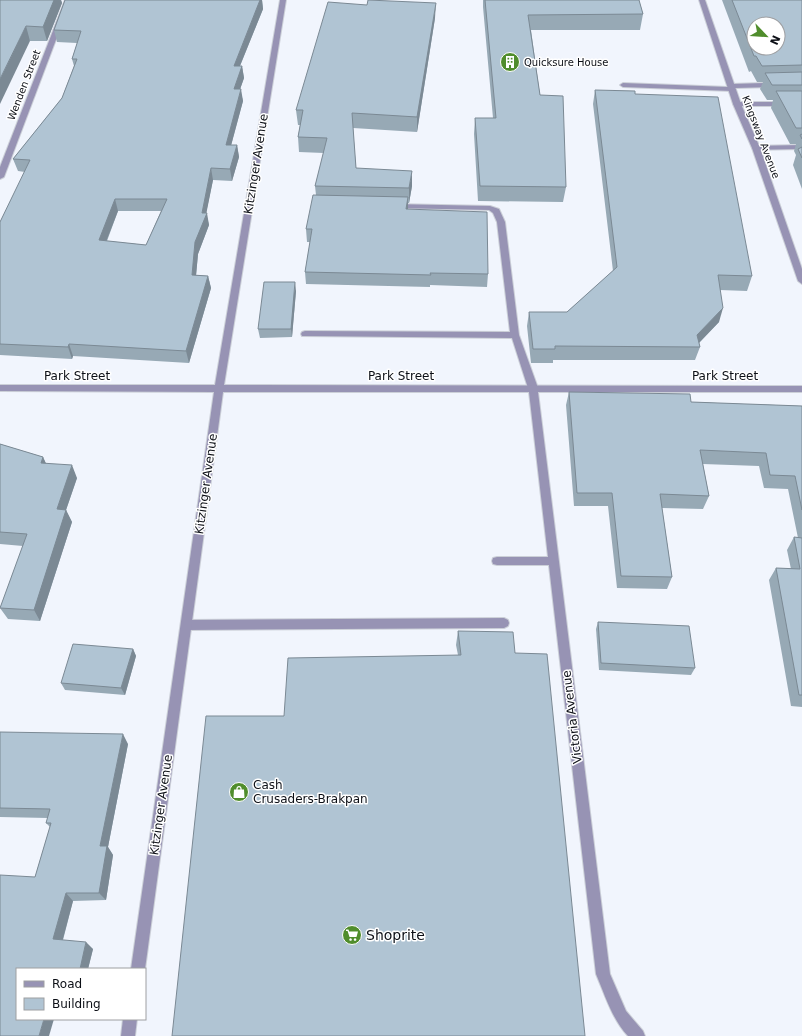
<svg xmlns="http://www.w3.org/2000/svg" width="802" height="1036" font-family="'DejaVu Sans',sans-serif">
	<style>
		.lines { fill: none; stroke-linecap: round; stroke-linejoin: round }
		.lane-casing { stroke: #ccd0d8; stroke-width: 2 }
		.street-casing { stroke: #ccd0d8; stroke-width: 2 }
		.lane { fill: #9793b4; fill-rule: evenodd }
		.street { fill: #9793b4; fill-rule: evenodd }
		.wall { fill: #97a9b5; fill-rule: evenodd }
		.shaded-wall { fill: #7b8994 }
		.building { fill: #b0c4d3; stroke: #7b8994; fill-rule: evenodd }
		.labels { text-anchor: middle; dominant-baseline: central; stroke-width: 3; stroke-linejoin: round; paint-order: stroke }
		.far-poi-label { font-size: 10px; fill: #0c0f16; stroke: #fff; text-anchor: start }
		.far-street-label { font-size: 10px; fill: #0c0f16; stroke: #fff }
		.street-label { font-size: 12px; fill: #0c0f16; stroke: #fff }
		.poi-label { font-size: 12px; fill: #0c0f16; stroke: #fff; text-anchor: start }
		.near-poi-label { font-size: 14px; fill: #0c0f16; stroke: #fff; text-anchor: start }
	</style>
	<rect width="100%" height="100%" fill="#f1f5fd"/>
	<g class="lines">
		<defs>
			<g id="lane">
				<polygon points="802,82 802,86 735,88 734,90 732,91 623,87 620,85 623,83 728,87 729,85 731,84"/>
				<polygon points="802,102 802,106 737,106 733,104 737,102"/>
				<polygon points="802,145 802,149 756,150 752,148 756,146"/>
				<polygon points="392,204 490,206 499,209 505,222 519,335 538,388 536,390 530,390 528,388 512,338 302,336 301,334 302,332 305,331 510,332 497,222 493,213 489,210 395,208 392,208"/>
				<polygon points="497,557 553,557 557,558 558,561 557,564 553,565 497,565 493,564 492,561 493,558"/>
				<polygon points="504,618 508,620 509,623 508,626 504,628 186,630 182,628 181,625 182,622 186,620"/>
			</g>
			<g id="street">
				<polygon points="65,0 71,0 4,177 0,179 0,167"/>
				<path d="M280 0H286L224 385 802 386V392H538L610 974 626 1011 643 1031 645 1036H628C612 1019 605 995 596 974L529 392H223L145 969H131L214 392 0 391V385H215Z"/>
				<polygon points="699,0 705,0 741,104 760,148 802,269 802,284 798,281 752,148 733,104"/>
				<polygon points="123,1019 137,1019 135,1036 121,1036"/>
			</g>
		</defs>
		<use href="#lane" class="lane-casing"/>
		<use href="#street" class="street-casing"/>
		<use href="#lane" class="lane"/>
		<use href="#street" class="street"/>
	</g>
	<g class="wall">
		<polygon points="0,0 61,0 62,3 47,41 30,41"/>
		<path d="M65 0H262L263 9 240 66H242L244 78 240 89 243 101 231 145H237L239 157 232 181 213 180 206 213 209 225 198 254 196 275 208 276 211 288 189 363 73 356 72 359 0 355V222L25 172 18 171 13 159 62 98 74 66 72 59 77 43 57 42 54 30ZM118 211H161L146 245 107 241Z"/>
		<polygon points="483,0 639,0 643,14 640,30 531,30 540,95 566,187 563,202 478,201 474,134 475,118 493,118 483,7"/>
		<polygon points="722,0 802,0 802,189 793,165 796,155 794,151 796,144 790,144 771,108 773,100 767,100 760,89 763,82 757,82 751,71 749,72"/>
		<polygon points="435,18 417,132 353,128 356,168 412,186 409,203 408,203 408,210 488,274 487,287 430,285 430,287 306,284 305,272 310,242 307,242 306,229 316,195 315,186 324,153 299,152 298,137 300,125 298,125 296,110"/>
		<polygon points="595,90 635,94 752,276 747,291 720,290 719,322 699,343 700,347 695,360 553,360 553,363 531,363 527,326 529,312 567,312 613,271 593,104"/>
		<polygon points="296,291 292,337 260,338 258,329"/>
		<polygon points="569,392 691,402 802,406 802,707 791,706 769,580 776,568 791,569 787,550 794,537 798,538 788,489 764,488 759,466 703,464 709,496 703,509 662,508 672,577 667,589 617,588 608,506 574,506 566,405"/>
		<polygon points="0,444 43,457 46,464 77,478 66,510 72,522 40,621 8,619 0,608 23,546 0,544"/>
		<polygon points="598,622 695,668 691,675 599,670 596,629"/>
		<polygon points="458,631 515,653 284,716 458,655 456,645"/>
		<polygon points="133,649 136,656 125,695 65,690 61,683"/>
		<polygon points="0,732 128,744 108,847 113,855 106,900 73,901 63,940 93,949 88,969 17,969 35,877 50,827 46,823 48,818 0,817"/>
	</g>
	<g class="shaded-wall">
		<polygon points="54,0 61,0 62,3 47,41 43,27"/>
		<polygon points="260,0 262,0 263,9 235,78 234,66"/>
		<polygon points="436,3 435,18 417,132 417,117"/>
		<polygon points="26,26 30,41 0,104 0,79"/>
		<polygon points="242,66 244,78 236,101 234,89"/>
		<polygon points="241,89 243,101 228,157 226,145"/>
		<polygon points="237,145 239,157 232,181 230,169"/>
		<polygon points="211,168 213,180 206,215 207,213 209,225 198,254 195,287 192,275 195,242 202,213"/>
		<polygon points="412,171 412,186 409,203 409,188"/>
		<polygon points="408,197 408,210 406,209"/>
		<polygon points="115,199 118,211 102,252 99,240"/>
		<polygon points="208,276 211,288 189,363 186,351"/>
		<polygon points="295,282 296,291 292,337 291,329"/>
		<polygon points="723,308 719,322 695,347 697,335"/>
		<polygon points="69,344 73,356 72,359 68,347"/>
		<polygon points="43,457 49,470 41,463"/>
		<polygon points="72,465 77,478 66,510 72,522 40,621 34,610 57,509"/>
		<polygon points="133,649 136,656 125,695 121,688"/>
		<polygon points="123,734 128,744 108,847 113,855 106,900 99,893 100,846"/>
		<polygon points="66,893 73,901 61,946 53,939"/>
		<polygon points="86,942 93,949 88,969 80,969"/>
		<polygon points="44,1019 54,1019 49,1036 39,1036"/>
	</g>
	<g class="building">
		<polygon points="0,0 54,0 43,27 26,26 0,79"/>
		<path d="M65 0H260L234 66H242L234 89H241L226 145H237L230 169 211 168 202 213H207L195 242 192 275 208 276 186 351 69 344 68 347 0 344V222L30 160 13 159 62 98 77 59H72L81 31 54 30ZM115 199H167L146 245 99 240Z"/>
		<polygon points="368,0 436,3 417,117 352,113 356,168 412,171 409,188 315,186 327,138 298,137 303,110 296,110 328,2 367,5"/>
		<polygon points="485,0 639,0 643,14 528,15 540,95 563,96 566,187 480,186 475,118 496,118"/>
		<path d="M732 0H802V65L762 66 756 56H754ZM754 24H778V48H754Z"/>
		<polygon points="802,72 802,85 772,85 765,73"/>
		<polygon points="595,90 635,91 635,94 718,97 752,276 718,275 723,308 697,335 700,347 555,346 555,349 533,349 529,312 567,312 617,267"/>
		<polygon points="776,91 802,91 802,128 796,128"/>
		<polygon points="802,134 802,139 800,135"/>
		<polygon points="802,147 802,158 798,149"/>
		<polygon points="313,195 408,197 406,209 487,212 488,274 430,273 431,275 305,272 312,229 306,229"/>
		<polygon points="264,282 295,282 291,329 258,329"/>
		<polygon points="569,392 690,394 691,402 802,406 802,510 795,476 770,475 766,453 700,450 709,496 660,494 672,577 621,576 612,493 577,493"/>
		<polygon points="0,444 43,457 41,463 72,465 57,509 66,510 34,610 0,608 27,534 0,532"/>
		<polygon points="794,537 802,538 802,695 799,695 776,568 800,569"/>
		<polygon points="598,622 689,626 695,668 601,663"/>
		<polygon points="458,631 513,632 515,653 547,654 585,1036 172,1036 206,716 284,716 288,658 461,655"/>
		<polygon points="73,644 133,649 121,688 61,683"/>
		<polygon points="0,732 123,734 100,846 107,846 99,893 66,893 53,939 86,942 80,969 17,969 17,1019 44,1019 39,1036 0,1036 0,875 35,877 51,823 46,823 50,809 0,808"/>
	</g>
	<defs>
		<symbol id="building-disc" viewBox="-11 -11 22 22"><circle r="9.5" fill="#508d2c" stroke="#fff"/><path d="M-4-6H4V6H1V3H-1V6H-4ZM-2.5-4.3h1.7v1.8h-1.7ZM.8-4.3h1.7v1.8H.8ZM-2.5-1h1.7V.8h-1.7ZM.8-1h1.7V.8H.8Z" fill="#fff"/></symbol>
		<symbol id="shop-disc" viewBox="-11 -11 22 22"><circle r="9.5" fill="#508d2c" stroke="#fff"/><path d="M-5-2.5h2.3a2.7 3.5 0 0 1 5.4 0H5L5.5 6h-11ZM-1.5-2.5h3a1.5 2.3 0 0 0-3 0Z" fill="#fff"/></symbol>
		<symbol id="supermarket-disc" viewBox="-11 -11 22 22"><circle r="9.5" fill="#508d2c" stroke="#fff"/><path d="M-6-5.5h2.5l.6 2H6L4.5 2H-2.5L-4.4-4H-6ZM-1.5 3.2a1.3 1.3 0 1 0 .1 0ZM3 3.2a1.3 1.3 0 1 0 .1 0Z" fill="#fff"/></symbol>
	</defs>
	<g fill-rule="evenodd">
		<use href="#building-disc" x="499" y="51" width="22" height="22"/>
		<use href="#shop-disc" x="228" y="781" width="22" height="22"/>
		<use href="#supermarket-disc" x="341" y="924" width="22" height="22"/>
	</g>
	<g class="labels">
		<g class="far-poi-label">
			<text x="524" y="62">Quicksure House</text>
		</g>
		<g class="far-street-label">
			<text transform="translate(24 85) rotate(-69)">Wenden Street</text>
			<text transform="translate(761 137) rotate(69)">Kingsway Avenue</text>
		</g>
		<g class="street-label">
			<text transform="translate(256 164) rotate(-81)">Kitzinger Avenue</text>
			<text x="77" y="376">Park Street</text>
			<text x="401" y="376">Park Street</text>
			<text x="725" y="376">Park Street</text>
			<text transform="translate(206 484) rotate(-82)">Kitzinger Avenue</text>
			<text transform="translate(572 717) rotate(-97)">Victoria Avenue</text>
			<text transform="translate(161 805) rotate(-82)">Kitzinger Avenue</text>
		</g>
		<g class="poi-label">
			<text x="253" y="785">Cash<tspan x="253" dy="14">Crusaders-Brakpan</tspan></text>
		</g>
		<g class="near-poi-label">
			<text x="366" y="935">Shoprite</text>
		</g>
	</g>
	<rect x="16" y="968" width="130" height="52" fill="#ffffff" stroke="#9e9fa2"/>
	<rect x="24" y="981" width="20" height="6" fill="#9793b4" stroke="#9e9fa2"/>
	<text x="52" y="988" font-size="12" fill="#0c0f16">Road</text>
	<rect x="24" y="998" width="20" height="12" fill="#b0c4d3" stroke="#9e9fa2"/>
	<text x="52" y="1008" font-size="12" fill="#0c0f16">Building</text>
	<g transform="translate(766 36) rotate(115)"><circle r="19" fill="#ffffff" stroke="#9e9fa2"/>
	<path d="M0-3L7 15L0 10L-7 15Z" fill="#508d2c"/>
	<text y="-6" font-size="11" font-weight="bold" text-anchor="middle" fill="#0c0f16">N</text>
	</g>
</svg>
